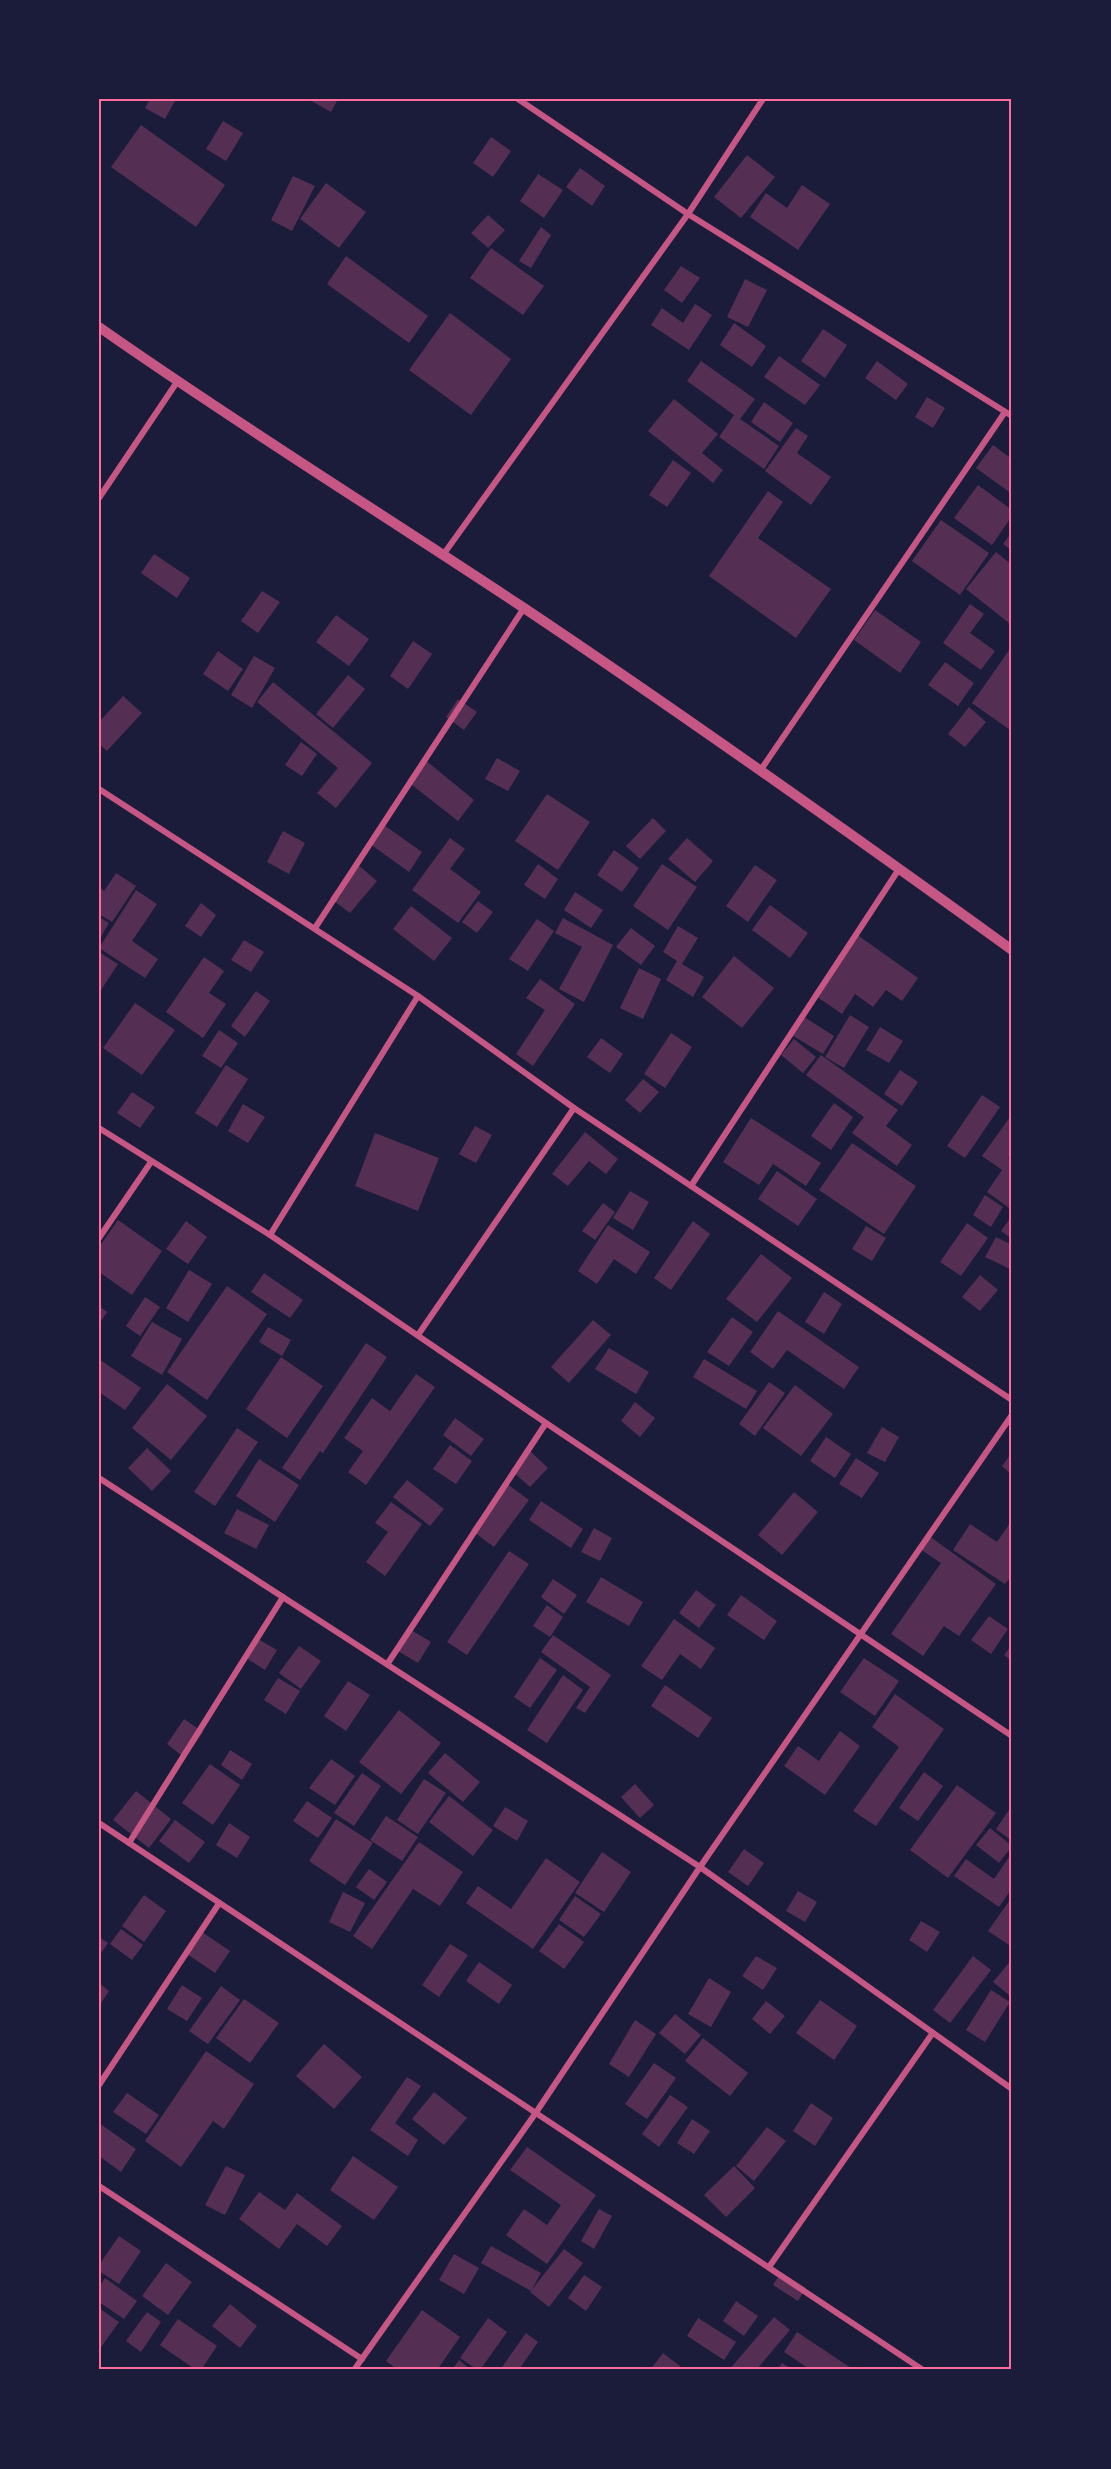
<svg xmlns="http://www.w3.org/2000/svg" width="1111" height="2469" font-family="Georgia,serif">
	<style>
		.building { fill: #542f53 }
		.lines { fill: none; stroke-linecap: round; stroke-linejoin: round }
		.minor { stroke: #c65784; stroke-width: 6 }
		.tertiary { stroke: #c65784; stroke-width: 10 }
		.neatline { fill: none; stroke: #ff6b9d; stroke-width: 2 }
	</style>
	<rect width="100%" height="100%" fill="#1b1b3a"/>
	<g class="building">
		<polygon points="150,99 176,99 165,119 145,108"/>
		<polygon points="308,99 338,99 331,112"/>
		<polygon points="223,121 243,133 226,161 206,149"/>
		<polygon points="141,125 225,185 196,227 111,167"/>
		<polygon points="491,137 511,151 493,177 473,163"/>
		<polygon points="747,155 775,177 741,218 714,197"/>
		<polygon points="580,168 605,186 592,206 566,187"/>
		<polygon points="538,174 563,190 544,218 520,201"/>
		<polygon points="293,176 315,186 292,231 271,220"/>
		<polygon points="326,183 366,212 339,248 300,219"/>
		<polygon points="802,185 830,204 798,250 750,217 766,193 787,208"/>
		<polygon points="488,215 505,230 488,248 471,233"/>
		<polygon points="541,227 551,235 531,268 519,261"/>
		<polygon points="491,248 544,286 523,315 470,278"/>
		<polygon points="346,256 428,316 409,343 327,284"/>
		<polygon points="681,266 700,278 682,303 664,290"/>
		<polygon points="745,279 767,290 748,327 727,317"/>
		<polygon points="695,304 712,315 689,350 651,325 662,308 683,323"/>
		<polygon points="450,313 511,359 471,415 409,370"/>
		<polygon points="734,323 766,346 752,367 720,345"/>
		<polygon points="823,329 847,345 825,378 801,361"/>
		<polygon points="779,356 820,385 805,405 764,377"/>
		<polygon points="701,361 755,399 740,419 779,446 764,469 719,437 734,415 687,381"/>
		<polygon points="877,361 908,384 896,400 865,378"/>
		<polygon points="927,397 945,408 933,428 915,417"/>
		<polygon points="674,399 718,434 702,453 723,470 713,483 648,431"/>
		<polygon points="764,402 793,423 780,442 751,422"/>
		<polygon points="796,428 808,436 797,453 831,477 811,505 765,471"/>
		<polygon points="993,445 1012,459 1012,494 976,468"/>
		<polygon points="673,460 691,473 667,507 649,495"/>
		<polygon points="978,485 1012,510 1012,516 992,545 954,518"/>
		<polygon points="768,491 783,502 758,538 831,589 796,638 709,576"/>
		<polygon points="941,520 989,553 960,595 912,561"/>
		<polygon points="1012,532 1012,551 1003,544"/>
		<polygon points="996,552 1012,565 1012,619 1009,623 966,589"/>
		<polygon points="154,554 190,578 177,598 141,573"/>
		<polygon points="262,591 280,602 258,633 241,621"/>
		<polygon points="970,604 984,614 970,633 995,651 981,670 943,643"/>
		<polygon points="875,610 921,642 900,673 854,640"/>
		<polygon points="336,615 369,639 349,666 316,642"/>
		<polygon points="413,641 432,654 408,689 390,676"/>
		<polygon points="1012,646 1012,728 1010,730 972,703"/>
		<polygon points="218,651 243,669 228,691 203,674"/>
		<polygon points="254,656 275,668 252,708 231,695"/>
		<polygon points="945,662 974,683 958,706 928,685"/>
		<polygon points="348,675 365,689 333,728 316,714"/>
		<polygon points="273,682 372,763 336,808 317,793 338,768 257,702"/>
		<polygon points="123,696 142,713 107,751 99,744 99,722"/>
		<polygon points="458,699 477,712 464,730 446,717"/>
		<polygon points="969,707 986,722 965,747 948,734"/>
		<polygon points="301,742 317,754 302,776 285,765"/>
		<polygon points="497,758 520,771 508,791 485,779"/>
		<polygon points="424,759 474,800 458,821 407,781"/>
		<polygon points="547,794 590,822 558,870 515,841"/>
		<polygon points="653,818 666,831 640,859 626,846"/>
		<polygon points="384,825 422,852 409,872 370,844"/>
		<polygon points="283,831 305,843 289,874 267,862"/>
		<polygon points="450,838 465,849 450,869 481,892 458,923 412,890"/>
		<polygon points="687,838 713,861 695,882 668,859"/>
		<polygon points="614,850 639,868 622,892 597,875"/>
		<polygon points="357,864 377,881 350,913 330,898"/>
		<polygon points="538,864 558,879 545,899 524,885"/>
		<polygon points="662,864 697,887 668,930 633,906"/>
		<polygon points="755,865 777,880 748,922 726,906"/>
		<polygon points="116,873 136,886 112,922 99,914 99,887 104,891"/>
		<polygon points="136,890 157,904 132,941 158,959 145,978 99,948"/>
		<polygon points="575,892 603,910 591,928 564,910"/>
		<polygon points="478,901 493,912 477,933 462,922"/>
		<polygon points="201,903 216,915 201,937 185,926"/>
		<polygon points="770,905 808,933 790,958 752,930"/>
		<polygon points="411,906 452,938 434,961 393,929"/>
		<polygon points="99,917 109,923 99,940"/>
		<polygon points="563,918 613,945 584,1002 559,989 582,947 555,933"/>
		<polygon points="537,919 554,931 528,971 509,959"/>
		<polygon points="678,926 698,938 682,964 704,977 693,997 666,980 677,961 663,952"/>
		<polygon points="631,928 655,946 641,965 616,947"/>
		<polygon points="856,934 918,978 902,1001 886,990 873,1007 855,994 842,1014 813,994"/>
		<polygon points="244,940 264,952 251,972 231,960"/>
		<polygon points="99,952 118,964 99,993"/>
		<polygon points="734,956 774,988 742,1028 702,997"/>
		<polygon points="204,957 224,971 209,993 226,1004 203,1038 166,1012"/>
		<polygon points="639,968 661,979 643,1019 620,1008"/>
		<polygon points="540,979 575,1004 533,1066 516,1054 545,1010 526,998"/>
		<polygon points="256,991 270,1001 245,1037 231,1026"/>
		<polygon points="135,1003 175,1030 142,1075 103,1048"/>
		<polygon points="801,1015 834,1036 823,1054 790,1034"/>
		<polygon points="850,1015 869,1027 844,1068 825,1057"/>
		<polygon points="880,1027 903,1041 889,1063 866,1050"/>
		<polygon points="219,1030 238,1043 221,1068 202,1056"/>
		<polygon points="671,1033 692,1047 665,1088 644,1074"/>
		<polygon points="601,1038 623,1054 610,1073 587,1057"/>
		<polygon points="794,1039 816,1057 803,1073 781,1055"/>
		<polygon points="821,1055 898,1110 886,1126 912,1145 897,1166 852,1133 864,1117 806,1075"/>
		<polygon points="226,1065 248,1079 217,1127 195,1113"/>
		<polygon points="900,1070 918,1082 902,1106 884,1094"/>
		<polygon points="643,1079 659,1092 640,1113 625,1100"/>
		<polygon points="132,1092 155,1107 140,1128 117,1113"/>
		<polygon points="982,1095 1000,1107 965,1158 947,1146"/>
		<polygon points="834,1103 853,1117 831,1150 811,1136"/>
		<polygon points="243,1104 265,1117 248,1143 228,1131"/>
		<polygon points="1010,1117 1012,1118 1012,1153 1008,1158 1012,1161 1012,1210 987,1192 1002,1170 982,1156"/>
		<polygon points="751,1118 821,1163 806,1186 773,1164 759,1185 723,1162"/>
		<polygon points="475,1126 492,1135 476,1163 459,1154"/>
		<polygon points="585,1132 618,1159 606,1174 589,1161 568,1186 552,1174"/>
		<polygon points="375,1133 439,1158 418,1211 355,1186"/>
		<polygon points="852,1143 916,1186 884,1234 819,1190"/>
		<polygon points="777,1171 817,1199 798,1226 758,1199"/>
		<polygon points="630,1191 649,1202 633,1230 613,1218"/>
		<polygon points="985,1195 1003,1207 991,1227 973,1215"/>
		<polygon points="603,1203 615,1212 595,1240 582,1231"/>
		<polygon points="1012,1216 1012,1239 1001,1231"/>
		<polygon points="118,1220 162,1251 132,1295 99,1272 99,1247"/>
		<polygon points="186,1221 207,1237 188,1264 166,1249"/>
		<polygon points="693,1221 710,1234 671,1290 654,1278"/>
		<polygon points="967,1223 988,1238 961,1276 940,1262"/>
		<polygon points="608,1225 650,1252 636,1274 614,1259 597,1284 578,1271"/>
		<polygon points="866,1226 886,1238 872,1261 852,1249"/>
		<polygon points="996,1237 1012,1245 1012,1270 985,1257"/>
		<polygon points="761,1254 792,1278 757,1322 726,1299"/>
		<polygon points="189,1270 212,1284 188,1322 166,1308"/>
		<polygon points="264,1273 303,1300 290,1318 251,1292"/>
		<polygon points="980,1275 998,1290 980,1311 962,1297"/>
		<polygon points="227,1286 267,1314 207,1400 167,1372"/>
		<polygon points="824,1292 842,1304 824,1334 805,1322"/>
		<polygon points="145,1297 160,1307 140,1336 126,1326"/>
		<polygon points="99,1306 107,1312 99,1324"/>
		<polygon points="778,1311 859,1367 844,1389 787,1350 773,1369 750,1352"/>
		<polygon points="732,1317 753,1332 729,1366 707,1352"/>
		<polygon points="593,1320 611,1335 569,1383 551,1367"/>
		<polygon points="152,1322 182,1339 162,1375 131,1356"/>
		<polygon points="268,1327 291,1340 282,1356 259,1342"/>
		<polygon points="366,1343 387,1357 323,1453 320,1451 300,1480 282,1468"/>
		<polygon points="609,1348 649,1372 636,1394 595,1369"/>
		<polygon points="281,1357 323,1386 287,1438 246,1409"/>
		<polygon points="704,1359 757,1391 746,1409 693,1377"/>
		<polygon points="102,1361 141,1388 125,1410 99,1392 99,1365"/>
		<polygon points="416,1374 435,1387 366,1485 348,1472 363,1451 344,1438 372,1398 390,1411"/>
		<polygon points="769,1382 785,1393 755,1436 739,1424"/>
		<polygon points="167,1384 207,1416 171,1460 132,1428"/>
		<polygon points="795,1385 833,1414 801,1456 763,1428"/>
		<polygon points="635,1402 655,1418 640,1437 621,1421"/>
		<polygon points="455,1418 484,1439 471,1456 443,1435"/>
		<polygon points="882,1427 899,1437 885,1462 867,1453"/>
		<polygon points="237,1428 258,1442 215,1506 194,1492"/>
		<polygon points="826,1437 851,1454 835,1478 810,1461"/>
		<polygon points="450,1445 472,1461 456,1484 433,1469"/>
		<polygon points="147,1448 171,1471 152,1491 128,1468"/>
		<polygon points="529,1450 548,1468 530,1487 511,1470"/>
		<polygon points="1012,1453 1012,1475 1002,1466"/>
		<polygon points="856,1458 879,1473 862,1498 839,1484"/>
		<polygon points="259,1459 299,1485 275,1522 236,1496"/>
		<polygon points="407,1480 444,1509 430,1526 393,1497"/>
		<polygon points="506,1483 529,1500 494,1547 471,1530"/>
		<polygon points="794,1492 818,1512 782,1555 758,1535"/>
		<polygon points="541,1501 583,1529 571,1548 529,1520"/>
		<polygon points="391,1502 422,1524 385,1576 366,1562 388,1532 375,1523"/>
		<polygon points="237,1509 269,1525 256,1549 224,1533"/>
		<polygon points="1012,1520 1012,1575 1005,1584 953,1550 970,1524 997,1542"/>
		<polygon points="594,1528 612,1538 600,1561 581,1552"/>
		<polygon points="929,1536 996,1584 959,1636 944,1626 923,1656 891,1634 941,1563 920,1549"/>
		<polygon points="509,1551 529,1564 467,1655 447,1642"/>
		<polygon points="601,1577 643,1602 629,1626 586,1602"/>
		<polygon points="553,1579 577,1595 564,1614 541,1597"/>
		<polygon points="696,1590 716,1605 699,1628 679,1613"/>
		<polygon points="741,1595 777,1621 764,1640 727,1615"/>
		<polygon points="547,1605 563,1617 550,1637 533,1626"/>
		<polygon points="989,1616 1008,1629 991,1654 971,1640"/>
		<polygon points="674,1619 715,1648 701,1669 680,1654 662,1680 641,1666"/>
		<polygon points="411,1630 431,1642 418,1663 398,1651"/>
		<polygon points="553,1635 611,1675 585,1713 576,1708 590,1687 541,1652"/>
		<polygon points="258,1639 277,1650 265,1670 246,1658"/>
		<polygon points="1012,1645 1012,1661 1004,1655"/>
		<polygon points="299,1646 321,1661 301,1689 279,1673"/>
		<polygon points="540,1658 557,1670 530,1708 514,1697"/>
		<polygon points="864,1658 899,1681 875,1716 840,1692"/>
		<polygon points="563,1675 583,1690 547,1743 527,1730"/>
		<polygon points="278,1678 300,1691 286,1714 264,1700"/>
		<polygon points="348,1681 370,1695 346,1731 324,1716"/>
		<polygon points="665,1685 712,1718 698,1738 651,1706"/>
		<polygon points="895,1694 944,1729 876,1826 853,1811 899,1747 872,1727"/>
		<polygon points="399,1710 441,1743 401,1794 359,1762"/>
		<polygon points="184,1719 203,1732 185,1758 167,1744"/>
		<polygon points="840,1731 860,1746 825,1795 784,1766 798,1746 819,1761"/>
		<polygon points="230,1750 252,1764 242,1780 221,1765"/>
		<polygon points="445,1753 480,1782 463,1802 428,1773"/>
		<polygon points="331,1759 355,1776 335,1805 309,1788"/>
		<polygon points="210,1764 240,1785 213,1825 182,1803"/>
		<polygon points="924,1772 943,1786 918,1821 899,1808"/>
		<polygon points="362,1773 381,1786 354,1826 334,1813"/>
		<polygon points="424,1779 446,1793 418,1834 397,1820"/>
		<polygon points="635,1784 654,1805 640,1818 621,1797"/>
		<polygon points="957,1785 996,1813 948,1878 910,1850"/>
		<polygon points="136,1791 171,1819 149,1848 113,1820"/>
		<polygon points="449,1796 493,1830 473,1856 429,1822"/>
		<polygon points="307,1801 332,1818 318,1838 293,1821"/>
		<polygon points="505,1807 528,1821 517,1841 493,1826"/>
		<polygon points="1009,1810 1012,1812 1012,1841 996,1829"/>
		<polygon points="386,1816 418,1837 402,1861 370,1840"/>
		<polygon points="336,1819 373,1843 345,1885 309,1861"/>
		<polygon points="175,1820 205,1842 189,1863 159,1841"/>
		<polygon points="229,1823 250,1837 237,1858 216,1845"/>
		<polygon points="990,1828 1012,1846 999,1863 976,1845"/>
		<polygon points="419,1842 463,1872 440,1906 413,1889 372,1949 353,1936"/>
		<polygon points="744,1849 764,1863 748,1886 728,1872"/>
		<polygon points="602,1852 631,1872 604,1912 575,1893"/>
		<polygon points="1012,1853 1012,1888 999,1907 954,1876 966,1859 994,1879"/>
		<polygon points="546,1858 580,1882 533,1949 466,1903 478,1886 511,1909"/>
		<polygon points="369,1869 387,1882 374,1900 356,1887"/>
		<polygon points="798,1891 817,1902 805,1922 786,1911"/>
		<polygon points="343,1892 365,1903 350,1932 329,1922"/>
		<polygon points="144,1895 166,1911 144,1942 122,1926"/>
		<polygon points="575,1896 601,1914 584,1937 559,1920"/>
		<polygon points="1012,1897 1012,1947 988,1931"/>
		<polygon points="921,1921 940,1932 927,1952 909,1940"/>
		<polygon points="559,1924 584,1942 564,1969 539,1951"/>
		<polygon points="121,1929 143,1945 132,1960 110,1944"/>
		<polygon points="199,1930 230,1951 215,1973 184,1952"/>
		<polygon points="99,1937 108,1943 99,1956"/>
		<polygon points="450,1944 468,1955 439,1997 422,1985"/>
		<polygon points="756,1956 777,1968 763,1990 742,1976"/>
		<polygon points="973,1956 991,1970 950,2023 933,2010"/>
		<polygon points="1012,1959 1012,1992 1009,1995 993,1982"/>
		<polygon points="479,1962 512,1985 499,2004 466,1981"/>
		<polygon points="709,1978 731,1992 711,2027 688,2014"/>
		<polygon points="99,1983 109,1991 99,2006"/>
		<polygon points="182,1985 202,1998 187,2021 167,2009"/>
		<polygon points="221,1986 240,2000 208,2044 189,2031"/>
		<polygon points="991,1990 1010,2002 985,2042 966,2030"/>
		<polygon points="244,1999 279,2023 250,2063 216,2038"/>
		<polygon points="820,2000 857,2026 834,2060 796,2033"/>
		<polygon points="766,2001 785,2016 770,2034 752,2019"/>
		<polygon points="675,2014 701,2035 685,2054 659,2033"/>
		<polygon points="635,2020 656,2034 629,2077 609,2064"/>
		<polygon points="703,2038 748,2073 730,2096 685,2061"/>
		<polygon points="324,2044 362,2077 334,2109 296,2076"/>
		<polygon points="206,2051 254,2084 224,2129 213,2121 181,2167 145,2141"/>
		<polygon points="654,2063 676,2078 647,2119 625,2104"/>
		<polygon points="407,2077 421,2086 395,2123 418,2140 408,2156 370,2130"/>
		<polygon points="434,2092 467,2118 444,2145 412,2119"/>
		<polygon points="127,2093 159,2115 146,2134 113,2112"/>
		<polygon points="670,2095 688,2107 659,2147 642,2134"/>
		<polygon points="811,2103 833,2118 815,2146 793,2131"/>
		<polygon points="692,2119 710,2131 694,2154 677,2143"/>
		<polygon points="99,2123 136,2149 121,2172 99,2156"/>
		<polygon points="767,2127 786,2141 754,2181 736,2166"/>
		<polygon points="527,2147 596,2195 547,2264 506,2235 524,2209 547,2225 561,2205 510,2170"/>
		<polygon points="353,2156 398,2187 374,2220 330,2190"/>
		<polygon points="226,2166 245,2175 225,2215 205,2205"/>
		<polygon points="734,2166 755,2188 726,2217 704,2195"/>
		<polygon points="259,2192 285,2210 297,2193 342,2226 327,2246 297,2224 279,2249 239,2219"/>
		<polygon points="599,2209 612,2216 594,2249 581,2241"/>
		<polygon points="119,2236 141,2251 119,2284 99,2271 99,2265"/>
		<polygon points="491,2246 541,2273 531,2291 481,2263"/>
		<polygon points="564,2249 583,2263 549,2307 530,2292"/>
		<polygon points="454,2254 479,2268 464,2294 439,2280"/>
		<polygon points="166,2263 192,2282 168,2315 142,2296"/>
		<polygon points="781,2272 806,2288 798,2301 773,2285"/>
		<polygon points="584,2275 602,2287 586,2311 568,2298"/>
		<polygon points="105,2278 137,2301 124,2319 99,2302 99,2287"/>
		<polygon points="736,2301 758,2316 744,2336 723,2321"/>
		<polygon points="230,2304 257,2326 240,2348 212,2326"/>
		<polygon points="99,2308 119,2322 99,2350"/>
		<polygon points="422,2310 460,2337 437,2370 398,2370 386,2361"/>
		<polygon points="147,2312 161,2322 141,2352 126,2341"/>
		<polygon points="774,2317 790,2330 756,2370 729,2370"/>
		<polygon points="488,2318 507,2332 480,2370 478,2370 460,2358"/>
		<polygon points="698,2318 736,2342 724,2360 687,2336"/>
		<polygon points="178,2319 217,2346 201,2370 196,2370 160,2345"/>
		<polygon points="797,2332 854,2370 811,2370 784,2352"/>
		<polygon points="526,2333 538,2342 520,2368 522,2370 500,2370"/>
		<polygon points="663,2353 685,2370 650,2370"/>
		<polygon points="459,2360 471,2370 452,2370"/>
		<polygon points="782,2363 793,2370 777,2370"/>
	</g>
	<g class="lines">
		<g class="minor">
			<polyline points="518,99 688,214 1012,416"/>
			<polyline points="99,498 177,382"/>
			<polyline points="443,555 688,214 763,99"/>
			<polyline points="760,771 1005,412"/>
			<polyline points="99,789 418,996 574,1108 1012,1400"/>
			<polyline points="315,928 524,608"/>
			<polyline points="99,1128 270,1235 546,1423 1012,1736"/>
			<polyline points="691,1186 899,869"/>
			<polyline points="270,1235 418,996"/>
			<polyline points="99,1238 151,1162"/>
			<polyline points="418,1335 574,1108"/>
			<polyline points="99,1478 700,1867 1012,2089"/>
			<polyline points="388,1663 546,1423"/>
			<polyline points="99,1823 923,2370"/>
			<polyline points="129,1843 283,1597"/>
			<polyline points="99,2085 218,1905"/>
			<polyline points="99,2186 362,2359"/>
			<polyline points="769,2267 932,2034"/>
			<polyline points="354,2370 535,2114 700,1867 1012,1415"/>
		</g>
		<path class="tertiary" d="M99 327C237 424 381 513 521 606 687 717 850 833 1012 950"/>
	</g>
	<rect width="1111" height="2469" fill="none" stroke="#1b1b3a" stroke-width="201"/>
	<rect x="100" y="100" width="910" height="2268" class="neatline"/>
</svg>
